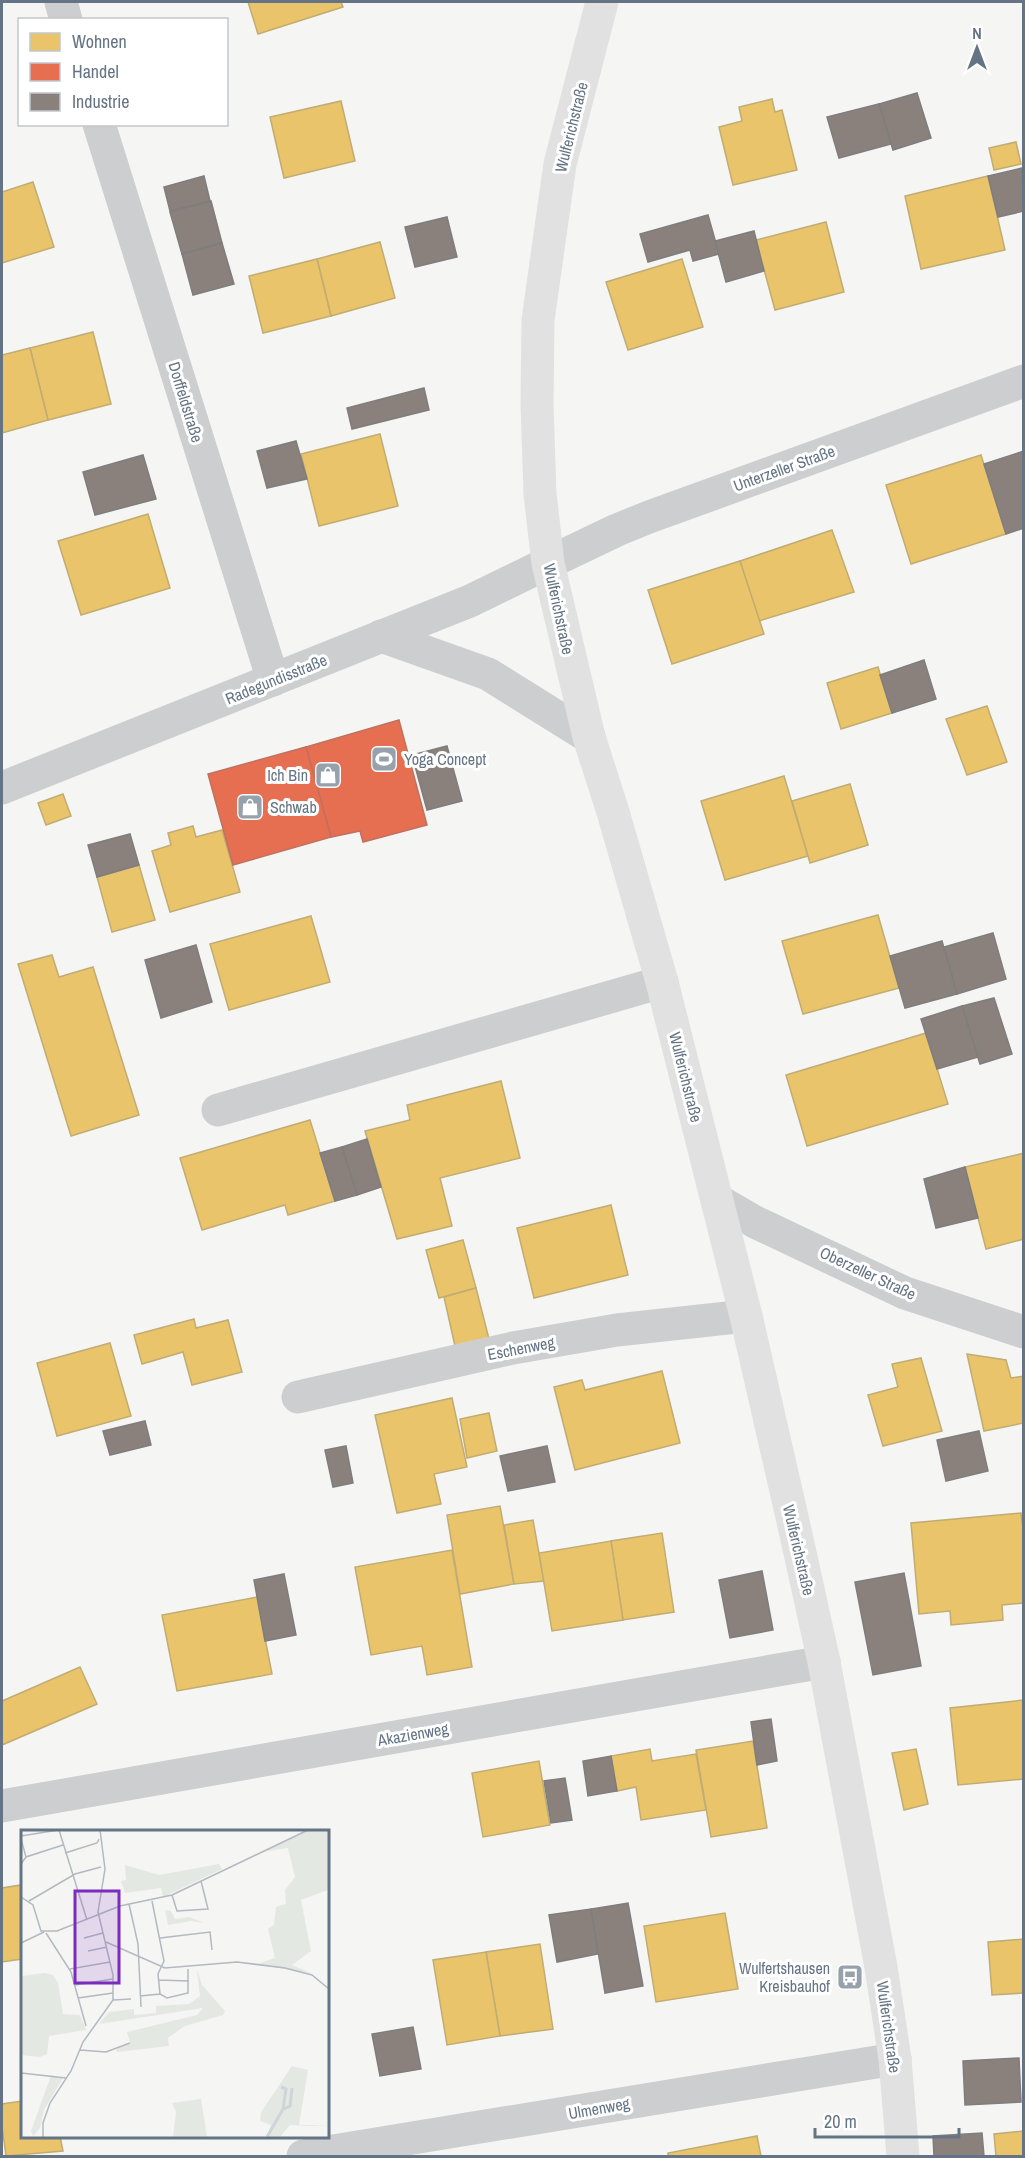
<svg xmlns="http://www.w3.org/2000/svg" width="1025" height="2158" font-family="'Archivo Narrow',sans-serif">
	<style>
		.homes { fill: #e9c46a; stroke: #c1ac72; stroke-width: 1.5 }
		.shops { fill: #e76f51; stroke: #c07060; stroke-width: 1.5 }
		.industry { fill: #8a817c; stroke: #7f7d7e; stroke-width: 1.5 }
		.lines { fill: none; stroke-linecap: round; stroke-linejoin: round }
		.minor { stroke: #cdcecf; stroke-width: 33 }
		.tertiary { stroke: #cdcecf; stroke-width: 33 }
		.secondary { stroke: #e1e1e2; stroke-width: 33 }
		.labels { text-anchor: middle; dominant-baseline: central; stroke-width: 6; stroke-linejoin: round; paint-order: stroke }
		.street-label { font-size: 16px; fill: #657484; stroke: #fff }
		.poi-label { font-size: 16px; fill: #657484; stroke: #fff; text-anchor: start }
		.inset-river { fill: none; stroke: #ced5d9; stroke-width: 3 }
		.inset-road { fill: none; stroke: #b2b9c0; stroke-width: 1.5 }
		.view { fill: #7b2cbf; fill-opacity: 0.15; stroke: #7b2cbf; stroke-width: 3 }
		.inset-edge { fill: none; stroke: #657484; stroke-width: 3 }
	</style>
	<rect width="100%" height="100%" fill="#f5f5f4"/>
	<g class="homes">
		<polygon points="248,2 341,2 343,7 258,34"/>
		<polygon points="772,99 775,112 782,110 797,170 733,185 719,127 742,121 739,107"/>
		<polygon points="341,101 355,161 284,178 270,117"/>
		<polygon points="1016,142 1021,164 994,170 989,148"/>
		<polygon points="988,176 1005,250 921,269 905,196"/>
		<polygon points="33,182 54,247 2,263 2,192"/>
		<polygon points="826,222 844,292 775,310 756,240"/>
		<polygon points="380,242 395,298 331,316 317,259"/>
		<polygon points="317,259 331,316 263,333 249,276"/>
		<polygon points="682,259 703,327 628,350 606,282"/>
		<polygon points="93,332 111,404 48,420 30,348"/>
		<polygon points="30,348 48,420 2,433 2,355"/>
		<polygon points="380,434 398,506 319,526 301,454"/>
		<polygon points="981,455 1006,534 911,564 886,485"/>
		<polygon points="148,514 170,588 81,615 58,541"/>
		<polygon points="832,530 854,592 759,621 740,561"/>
		<polygon points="740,561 764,634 672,664 648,590"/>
		<polygon points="878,667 892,713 841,729 827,683"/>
		<polygon points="987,706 1007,762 967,775 946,719"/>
		<polygon points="784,776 808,856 725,880 701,801"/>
		<polygon points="850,784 868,845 810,863 792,801"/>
		<polygon points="63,794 71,816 46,825 38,803"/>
		<polygon points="193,826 196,837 222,830 240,892 170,912 152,851 171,845 168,833"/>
		<polygon points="139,865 155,920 112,932 97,877"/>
		<polygon points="878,915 899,988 803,1014 782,941"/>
		<polygon points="311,916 330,982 229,1010 210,944"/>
		<polygon points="52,955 59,977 93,967 139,1115 71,1136 18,964"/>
		<polygon points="926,1033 948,1104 807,1146 786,1075"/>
		<polygon points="501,1081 520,1158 440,1178 452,1226 397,1239 365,1131 410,1120 407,1105"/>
		<polygon points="310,1120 335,1201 288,1215 285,1205 202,1230 180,1158"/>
		<polygon points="1024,1153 1024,1239 986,1249 965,1167"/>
		<polygon points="611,1205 628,1275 534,1298 517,1228"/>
		<polygon points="463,1240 476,1288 439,1298 426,1250"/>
		<polygon points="476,1288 489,1339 455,1346 444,1297"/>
		<polygon points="194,1319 196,1328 228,1320 242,1372 192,1385 183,1352 142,1364 134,1335"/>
		<polygon points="110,1343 131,1416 57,1436 37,1363"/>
		<polygon points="967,1354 1006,1360 1011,1378 1024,1376 1024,1423 984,1431"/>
		<polygon points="921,1358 942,1431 883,1446 868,1395 898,1387 892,1364"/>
		<polygon points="662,1371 680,1443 575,1470 554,1387 582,1380 585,1390"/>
		<polygon points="452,1398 467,1467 434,1474 441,1504 397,1513 375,1415"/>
		<polygon points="489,1413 497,1451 467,1458 460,1419"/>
		<polygon points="500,1506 514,1584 460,1594 447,1515"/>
		<polygon points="1021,1513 1024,1537 1024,1603 1002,1605 1003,1620 951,1625 950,1611 919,1614 911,1523"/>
		<polygon points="533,1520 544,1581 514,1584 504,1525"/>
		<polygon points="662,1533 674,1612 623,1620 611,1541"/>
		<polygon points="611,1541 623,1620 552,1631 539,1553"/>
		<polygon points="452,1550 472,1667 427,1675 422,1646 371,1655 355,1567"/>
		<polygon points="257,1597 272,1674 177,1691 162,1615"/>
		<polygon points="80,1667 97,1704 2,1745 2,1701"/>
		<polygon points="1024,1700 1024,1779 958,1785 950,1708"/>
		<polygon points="753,1741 767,1828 711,1837 696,1750"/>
		<polygon points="650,1749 652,1761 696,1754 706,1810 641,1820 636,1787 617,1791 611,1756"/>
		<polygon points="916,1749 928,1804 904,1810 892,1753"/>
		<polygon points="539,1761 550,1825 483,1837 472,1773"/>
		<polygon points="21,1885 22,1959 2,1962 2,1888"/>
		<polygon points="725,1913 738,1989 656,2002 644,1926"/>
		<polygon points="1024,1939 1024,1993 992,1995 988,1942"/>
		<polygon points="540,1944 553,2029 500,2036 486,1952"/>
		<polygon points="486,1952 500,2036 447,2045 433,1960"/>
		<polygon points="22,2101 22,2136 60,2136 63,2151 6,2156 2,2126 2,2104"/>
		<polygon points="1024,2131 1024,2156 996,2156 994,2134"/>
		<polygon points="757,2136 761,2156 668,2156 668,2153"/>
	</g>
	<g class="shops">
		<polygon points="399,720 427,825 363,842 360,831 331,837 306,747"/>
		<polygon points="306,747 331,837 233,865 208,774"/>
	</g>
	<g class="industry">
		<polygon points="917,93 931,138 893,150 879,104"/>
		<polygon points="879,104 891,144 839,158 827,117"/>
		<polygon points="1022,168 1024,211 998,217 988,176"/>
		<polygon points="204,176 210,201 170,211 164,187"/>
		<polygon points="211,201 222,243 182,254 170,212"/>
		<polygon points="708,215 719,254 693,261 690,250 648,262 640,234"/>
		<polygon points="447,217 457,257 415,267 405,227"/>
		<polygon points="754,231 764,271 726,282 715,241"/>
		<polygon points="222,243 234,284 193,295 182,254"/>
		<polygon points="424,388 429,410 352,429 347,408"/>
		<polygon points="296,441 307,479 267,488 257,451"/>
		<polygon points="1024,451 1024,528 1006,534 984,464"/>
		<polygon points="143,455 156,499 95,515 83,472"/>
		<polygon points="924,660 936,699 892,713 880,675"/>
		<polygon points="447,746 462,801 427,810 412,755"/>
		<polygon points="130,834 139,865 97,877 88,845"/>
		<polygon points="993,933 1006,979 957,994 944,947"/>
		<polygon points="942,941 957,994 905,1008 890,956"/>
		<polygon points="196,945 212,1002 161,1018 145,960"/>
		<polygon points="994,998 1012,1054 980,1064 962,1006"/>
		<polygon points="962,1006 978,1057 937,1069 921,1019"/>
		<polygon points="367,1139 381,1187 357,1195 342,1147"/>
		<polygon points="342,1147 357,1195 335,1201 320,1153"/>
		<polygon points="965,1167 978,1218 936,1228 924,1179"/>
		<polygon points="145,1421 151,1445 110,1455 103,1431"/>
		<polygon points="979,1431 988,1471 946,1481 937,1440"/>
		<polygon points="346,1446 353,1483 333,1487 325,1450"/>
		<polygon points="547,1446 555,1482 508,1491 500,1456"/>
		<polygon points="762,1571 773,1630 730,1638 719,1580"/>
		<polygon points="904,1573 921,1666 873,1675 855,1582"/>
		<polygon points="284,1574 296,1635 265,1641 254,1580"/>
		<polygon points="771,1719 777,1761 757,1765 751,1722"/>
		<polygon points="611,1756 617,1791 588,1796 583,1761"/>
		<polygon points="565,1778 572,1820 551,1823 544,1781"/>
		<polygon points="628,1903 643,1986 605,1993 591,1909"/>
		<polygon points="591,1909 598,1954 557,1962 549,1915"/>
		<polygon points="413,2027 421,2069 380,2076 372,2034"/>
		<polygon points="1019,2058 1021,2102 965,2105 963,2061"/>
		<polygon points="982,2133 984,2156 934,2156 933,2136"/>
	</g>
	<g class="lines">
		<g class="minor">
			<polyline points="61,2 66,20"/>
			<polyline points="99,124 273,680"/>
			<polyline points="548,563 617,530 649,517 1024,381"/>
			<polyline points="218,1110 662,982"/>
			<polyline points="717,1200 755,1222 905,1293 1024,1332"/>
			<polyline points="298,1397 513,1348 617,1330 746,1316"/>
			<polyline points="2,1806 824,1662"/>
			<polyline points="303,2156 895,2059"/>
		</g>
		<g class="tertiary">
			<polyline points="381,636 488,674 589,737"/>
			<polyline points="2,788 470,601 548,563"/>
		</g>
		<polyline class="secondary" points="602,2 560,164 538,320 537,404 540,494 548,563 589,737 613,812 662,982 746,1316 795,1530 824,1662 881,1967 895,2059 903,2156"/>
	</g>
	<defs>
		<symbol id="stadium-square" viewBox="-11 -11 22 22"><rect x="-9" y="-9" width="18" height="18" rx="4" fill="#97a1ab" stroke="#fff"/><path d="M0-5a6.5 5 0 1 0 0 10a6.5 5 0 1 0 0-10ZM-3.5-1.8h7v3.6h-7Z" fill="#fff"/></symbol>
		<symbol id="shop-square" viewBox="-11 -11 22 22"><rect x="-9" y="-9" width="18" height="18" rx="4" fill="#97a1ab" stroke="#fff"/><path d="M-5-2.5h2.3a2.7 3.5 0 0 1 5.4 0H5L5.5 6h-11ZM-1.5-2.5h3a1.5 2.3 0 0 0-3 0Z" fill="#fff"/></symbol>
		<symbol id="bus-square" viewBox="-11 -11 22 22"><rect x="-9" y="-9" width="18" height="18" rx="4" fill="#97a1ab" stroke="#fff"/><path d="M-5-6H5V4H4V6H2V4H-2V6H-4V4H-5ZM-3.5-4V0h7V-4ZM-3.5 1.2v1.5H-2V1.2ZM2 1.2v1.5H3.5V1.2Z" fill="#fff"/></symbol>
	</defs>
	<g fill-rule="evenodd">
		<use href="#stadium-square" x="369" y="744" width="30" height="30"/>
		<use href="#shop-square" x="313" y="760" width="30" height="30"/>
		<use href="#shop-square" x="235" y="792" width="30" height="30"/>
		<use href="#bus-square" x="835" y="1962" width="30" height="30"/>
	</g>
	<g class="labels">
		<g class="street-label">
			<text transform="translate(571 127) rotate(-76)">Wulferichstraße</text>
			<text transform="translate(186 402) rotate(73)">Dorffeldstraße</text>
			<text transform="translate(784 468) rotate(-20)">Unterzeller Straße</text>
			<text transform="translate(559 609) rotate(78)">Wulferichstraße</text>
			<text transform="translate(276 679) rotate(-22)">Radegundisstraße</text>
			<text transform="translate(686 1077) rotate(76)">Wulferichstraße</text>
			<text transform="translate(868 1273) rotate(25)">Oberzeller Straße</text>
			<text transform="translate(521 1348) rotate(-11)">Eschenweg</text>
			<text transform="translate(799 1550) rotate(77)">Wulferichstraße</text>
			<text transform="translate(413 1734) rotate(-10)">Akazienweg</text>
			<text transform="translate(889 2027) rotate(82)">Wulferichstraße</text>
			<text transform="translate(599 2108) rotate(-10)">Ulmenweg</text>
		</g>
		<g class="poi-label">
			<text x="404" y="759">Yoga Concept</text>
			<text x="308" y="775" text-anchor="end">Ich Bin</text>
			<text x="270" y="807">Schwab</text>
			<text x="830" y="1968" text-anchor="end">Wulfertshausen<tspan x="830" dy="18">Kreisbauhof</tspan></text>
		</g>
	</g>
	<g transform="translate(21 1830)">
		<rect width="308" height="308" fill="#f5f5f4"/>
		<path d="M289 0H307V60L280 70 290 121 271 135 290 143 236 134 254 128 247 99 253 95 255 77 265 74 264 60 274 47 267 18 241 22ZM198 34 201 39 142 67 140 58 104 63 100 51 105 50 104 35 138 45ZM144 80 150 81 154 89 168 87 184 93 170 91 147 95ZM176 139 181 155 204 181 202 185 164 196 147 208 148 216 96 222 95 219 109 213 106 202 176 185 182 178 78 194 88 182 113 179V185L135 183V176L168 174 179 166ZM24 143 32 145 37 153 42 184 59 185 65 200 28 206 26 224 19 227 0 225V146ZM271 236 287 240 278 295H307L289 296 269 295 259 307H246L250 295 239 291 240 282ZM30 245 42 248 23 280 19 298 12 306 10 301ZM180 269 186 307H152L155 282 151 273Z" fill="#e4e8e2"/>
		<path class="inset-river" d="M263 279 269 276 271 258M246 307 262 279 265 259 260 257"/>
		<path class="inset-road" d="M38 0 66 90M0 6 37 0M0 9 5 27M44 23 76 13 78 9M0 34 5 27 42 15M151 65 156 81 187 79 180 51M0 67 12 75 20 101H36L99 76 151 65 287 0M8 71 54 44 80 37M131 71 143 131 137 144 139 164 146 168 167 163V139M108 74 117 114 120 177M25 103 50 142 65 196M63 108 82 103M139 108 189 102 191 120M85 112 144 138 216 132 264 138 291 145 308 159M0 113 23 102M67 121 86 117M49 139 89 132M137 150 168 151M54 155 92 149M119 166 139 164M57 168 92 163M92 170 110 169M59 220 85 222 109 213M0 243 45 248M22 307V293L29 273 50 241 62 212 92 170V145L77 82 84 39 79 0"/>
		<path class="view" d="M54 61H98V153H54Z"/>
		<rect width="308" height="308" class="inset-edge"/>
	</g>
	<rect width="1025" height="2158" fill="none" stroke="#657484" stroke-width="6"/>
	<rect x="18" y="18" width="210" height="108" fill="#ffffff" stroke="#c1c7ce" stroke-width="1.5"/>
	<rect x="30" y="33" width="30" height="18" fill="#e9c46a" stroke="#c1c7ce" stroke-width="1.5"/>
	<text x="72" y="48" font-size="18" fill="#657484">Wohnen</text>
	<rect x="30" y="63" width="30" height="18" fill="#e76f51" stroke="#c1c7ce" stroke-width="1.5"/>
	<text x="72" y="78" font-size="18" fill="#657484">Handel</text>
	<rect x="30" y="93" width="30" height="18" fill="#8a817c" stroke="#c1c7ce" stroke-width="1.5"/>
	<text x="72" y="108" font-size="18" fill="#657484">Industrie</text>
	<g transform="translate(977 48)" stroke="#ffffff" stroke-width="4.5" paint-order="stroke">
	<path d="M0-4.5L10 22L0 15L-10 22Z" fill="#657484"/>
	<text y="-9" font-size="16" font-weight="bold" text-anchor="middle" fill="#657484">N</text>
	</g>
	<path d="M815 2128v9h144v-9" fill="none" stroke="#657484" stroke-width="3"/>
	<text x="824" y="2128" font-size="18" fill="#657484" stroke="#ffffff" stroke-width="4.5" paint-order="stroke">20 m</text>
</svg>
